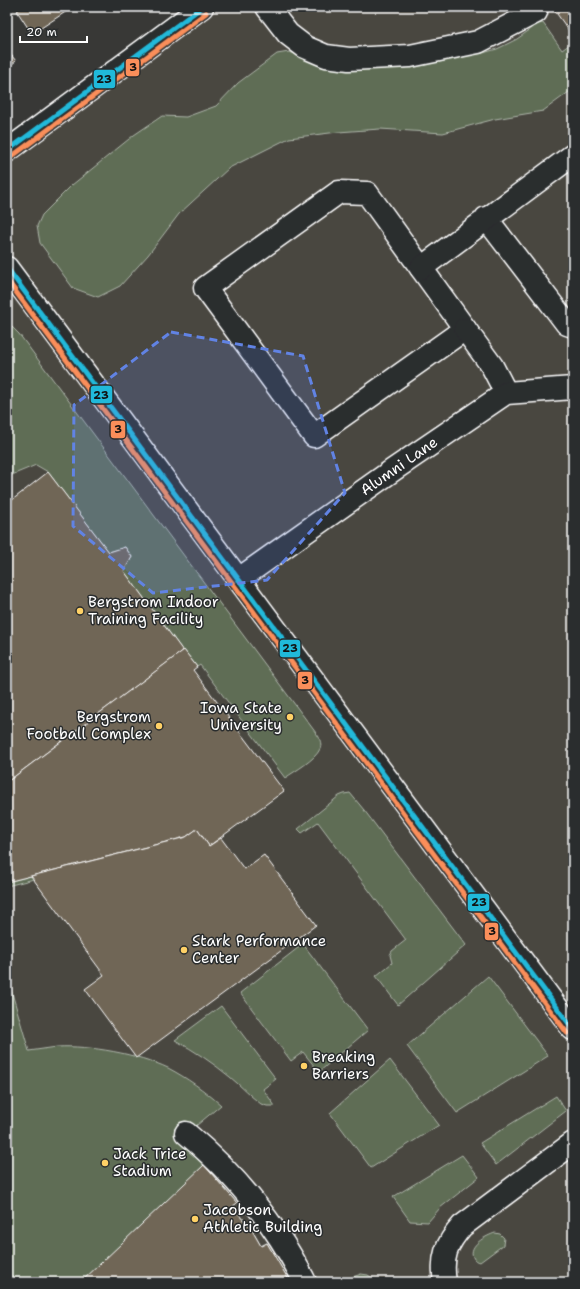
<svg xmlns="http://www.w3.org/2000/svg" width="580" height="1289" font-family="'Shantell Sans',sans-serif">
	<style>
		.built { fill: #494640 }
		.green { fill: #5e6d55; stroke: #aeb6aa }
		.building { fill: #706657; stroke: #fff }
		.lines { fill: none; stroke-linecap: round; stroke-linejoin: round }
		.minor-casing { stroke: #fff; stroke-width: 25 }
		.minor { stroke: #2a2d2e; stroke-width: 22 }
		.bus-1-casing { stroke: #2a2d2e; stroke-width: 8 }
		.bus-2-casing { stroke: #2a2d2e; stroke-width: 8 }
		.bus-1 { stroke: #20b9da; stroke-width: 5 }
		.bus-2 { stroke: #fa8e5a; stroke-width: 5 }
		.marked { fill: #6183e4; fill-opacity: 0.2; stroke: #6183e4; stroke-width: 3; stroke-dasharray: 8 5; stroke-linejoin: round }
		.poi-dot { fill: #ffd166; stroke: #2a2d2e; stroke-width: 1.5 }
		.labels { text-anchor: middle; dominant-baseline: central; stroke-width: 3; stroke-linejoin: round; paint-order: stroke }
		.street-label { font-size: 15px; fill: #fff; stroke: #2a2d2e }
		.poi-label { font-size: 15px; fill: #fff; stroke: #2a2d2e; text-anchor: start }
		.line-badge { stroke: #2a2d2e; stroke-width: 1.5 }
		.pale-badge-label { font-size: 11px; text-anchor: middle; font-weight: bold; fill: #111 }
	</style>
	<rect width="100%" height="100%" fill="#383836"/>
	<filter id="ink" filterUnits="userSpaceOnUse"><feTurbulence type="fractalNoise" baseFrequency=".025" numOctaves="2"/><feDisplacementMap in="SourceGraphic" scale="8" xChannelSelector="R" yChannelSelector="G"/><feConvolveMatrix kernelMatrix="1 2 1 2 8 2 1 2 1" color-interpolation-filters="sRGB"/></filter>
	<g filter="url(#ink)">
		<polygon class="built" points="202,7 573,7 573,1282 7,1282 7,151"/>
		<g class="green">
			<polygon points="543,23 562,50 573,42 573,89 543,111 495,119 443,133 380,129 338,132 289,138 229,168 179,214 148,255 120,286 98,297 73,288 40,243 37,226 42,215 72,185 134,135 162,116 186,117 216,106 238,83 277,54 289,52 302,56 395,64 483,53 497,49 517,39 538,24"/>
			<path d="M7 322 19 334 319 737C320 741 322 744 320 749 315 760 295 771 285 778L200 665 197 667 184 650 183 651 124 571 132 557 125 547 109 552 48 472 36 465 7 477Z"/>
			<polygon points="350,793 364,810 466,945 398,1005 376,976 392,963 390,955 392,951 406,940 318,822 302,833 298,829 339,796 344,794"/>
			<polygon points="31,876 34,879 7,886 7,882"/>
			<polygon points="303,944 368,1030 319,1072 303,1052 291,1061 240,993"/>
			<path d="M7 976 29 1051C38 1050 48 1048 57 1047 89 1045 138 1054 168 1068 187 1078 204 1090 221 1105L178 1141 204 1165 237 1203 233 1207 249 1225 261 1246 267 1243 290 1282H7Z"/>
			<polygon points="488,976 548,1056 457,1113 407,1046"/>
			<path d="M221 1006 276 1079 263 1089 275 1106H267L261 1104C250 1096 241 1086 230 1077 213 1063 195 1051 175 1040Z"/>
			<polygon points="390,1060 439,1125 371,1168 330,1113"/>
			<polygon points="556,1096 566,1111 496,1165 480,1143"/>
			<polygon points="462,1155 479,1177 440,1208 428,1222 410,1221 393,1197"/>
			<path d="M495 1233 500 1234 504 1238 503 1245 480 1262C477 1262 474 1260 473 1257 468 1245 486 1236 495 1233Z"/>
			<polygon points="361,1274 368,1275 378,1282 343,1282 350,1278"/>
		</g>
		<g class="building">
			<polygon points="23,7 73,7 32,34 17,11"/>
			<polygon points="552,7 573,7 573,30 570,32"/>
			<polygon points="7,50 16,61 7,68"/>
			<polygon points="48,472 109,552 125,547 132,557 124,571 183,651 7,782 7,504"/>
			<polygon points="184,650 197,667 193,670 284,791 209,846 197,829 186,837 7,882 7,782"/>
			<polygon points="197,829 209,846 221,838 244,869 264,855 316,925 136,1058 85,989 104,975 31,876 186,837"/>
			<polygon points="204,1165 237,1203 232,1207 249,1225 261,1246 267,1243 290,1282 81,1282"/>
		</g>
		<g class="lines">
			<defs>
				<g id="minor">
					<polyline points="267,7 288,34 305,47 326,56 349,59 410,56 478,42 536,12"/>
					<polyline points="7,151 202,7"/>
					<polygon points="339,192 367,193 465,329 314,436 205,288"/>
					<polyline points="486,218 567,324 573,326"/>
					<polyline points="7,268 573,1029"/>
					<polyline points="421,268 573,155"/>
					<polyline points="465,329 492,366 506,393"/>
					<polyline points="239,579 393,470 506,393 573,388"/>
					<path d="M186 1133C236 1175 276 1224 305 1282"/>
					<path d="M445 1282C441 1258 446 1244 462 1226L573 1143"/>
				</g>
			</defs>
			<use href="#minor" class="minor-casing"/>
			<use href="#minor" class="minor"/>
			<defs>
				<g id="bus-1">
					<polyline points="7,151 202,7"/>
					<polyline points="7,268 573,1029"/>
				</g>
				<g id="bus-2">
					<polyline points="11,157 206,13"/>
					<polyline points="7,280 567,1033"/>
				</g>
			</defs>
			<use href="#bus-1" class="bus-1-casing"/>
			<use href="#bus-2" class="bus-2-casing"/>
			<use href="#bus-1" class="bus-1"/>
			<use href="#bus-2" class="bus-2"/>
		</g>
	</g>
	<path class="marked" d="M171 332 303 356 345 493 267 580 153 593 73 526 74 405Z"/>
	<g class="poi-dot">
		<circle cx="80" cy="611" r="4"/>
		<circle cx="290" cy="717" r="4"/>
		<circle cx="159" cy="726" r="4"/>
		<circle cx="184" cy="950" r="4"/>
		<circle cx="304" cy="1066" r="4"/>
		<circle cx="105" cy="1163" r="4"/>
		<circle cx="195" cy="1219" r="4"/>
	</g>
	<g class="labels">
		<g class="street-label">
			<text transform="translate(399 466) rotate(-35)">Alumni Lane</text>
		</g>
		<g class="poi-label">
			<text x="88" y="602">Bergstrom Indoor<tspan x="88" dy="17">Training Facility</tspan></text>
			<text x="282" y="708" text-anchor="end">Iowa State<tspan x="282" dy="17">University</tspan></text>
			<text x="151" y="717" text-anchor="end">Bergstrom<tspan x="151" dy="17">Football Complex</tspan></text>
			<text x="192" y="941">Stark Performance<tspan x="192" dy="17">Center</tspan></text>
			<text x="312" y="1057">Breaking<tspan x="312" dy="17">Barriers</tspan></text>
			<text x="113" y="1154">Jack Trice<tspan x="113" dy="17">Stadium</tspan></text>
			<text x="203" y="1210">Jacobson<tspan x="203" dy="17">Athletic Building</tspan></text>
		</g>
	</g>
	<g class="line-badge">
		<rect x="125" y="58" width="15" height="19" rx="4" fill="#fa8e5a"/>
		<rect x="93" y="69" width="23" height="20" rx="4" fill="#20b9da"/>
		<rect x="90" y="385" width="23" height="19" rx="4" fill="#20b9da"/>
		<rect x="110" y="420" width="16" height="19" rx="4" fill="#fa8e5a"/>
		<rect x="279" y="639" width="22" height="19" rx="4" fill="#20b9da"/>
		<rect x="297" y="671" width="16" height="19" rx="4" fill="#fa8e5a"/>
		<rect x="467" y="893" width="23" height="19" rx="4" fill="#20b9da"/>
		<rect x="484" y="922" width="15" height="19" rx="4" fill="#fa8e5a"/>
	</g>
	<g class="pale-badge-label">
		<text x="133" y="71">3</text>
		<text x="104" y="83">23</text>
		<text x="101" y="399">23</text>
		<text x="118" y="433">3</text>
		<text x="290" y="652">23</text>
		<text x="305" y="684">3</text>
		<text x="479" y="906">23</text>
		<text x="492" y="935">3</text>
	</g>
	<rect width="580" height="1289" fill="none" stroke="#2a2d2e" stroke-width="24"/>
	<rect x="12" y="12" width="556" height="1265" fill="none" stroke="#fff" stroke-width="1.5" filter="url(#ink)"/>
	<path d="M20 36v6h67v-6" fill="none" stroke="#ffffff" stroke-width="2"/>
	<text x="26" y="36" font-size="12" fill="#ffffff" stroke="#2a2d2e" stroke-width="3" paint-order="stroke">20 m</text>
</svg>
